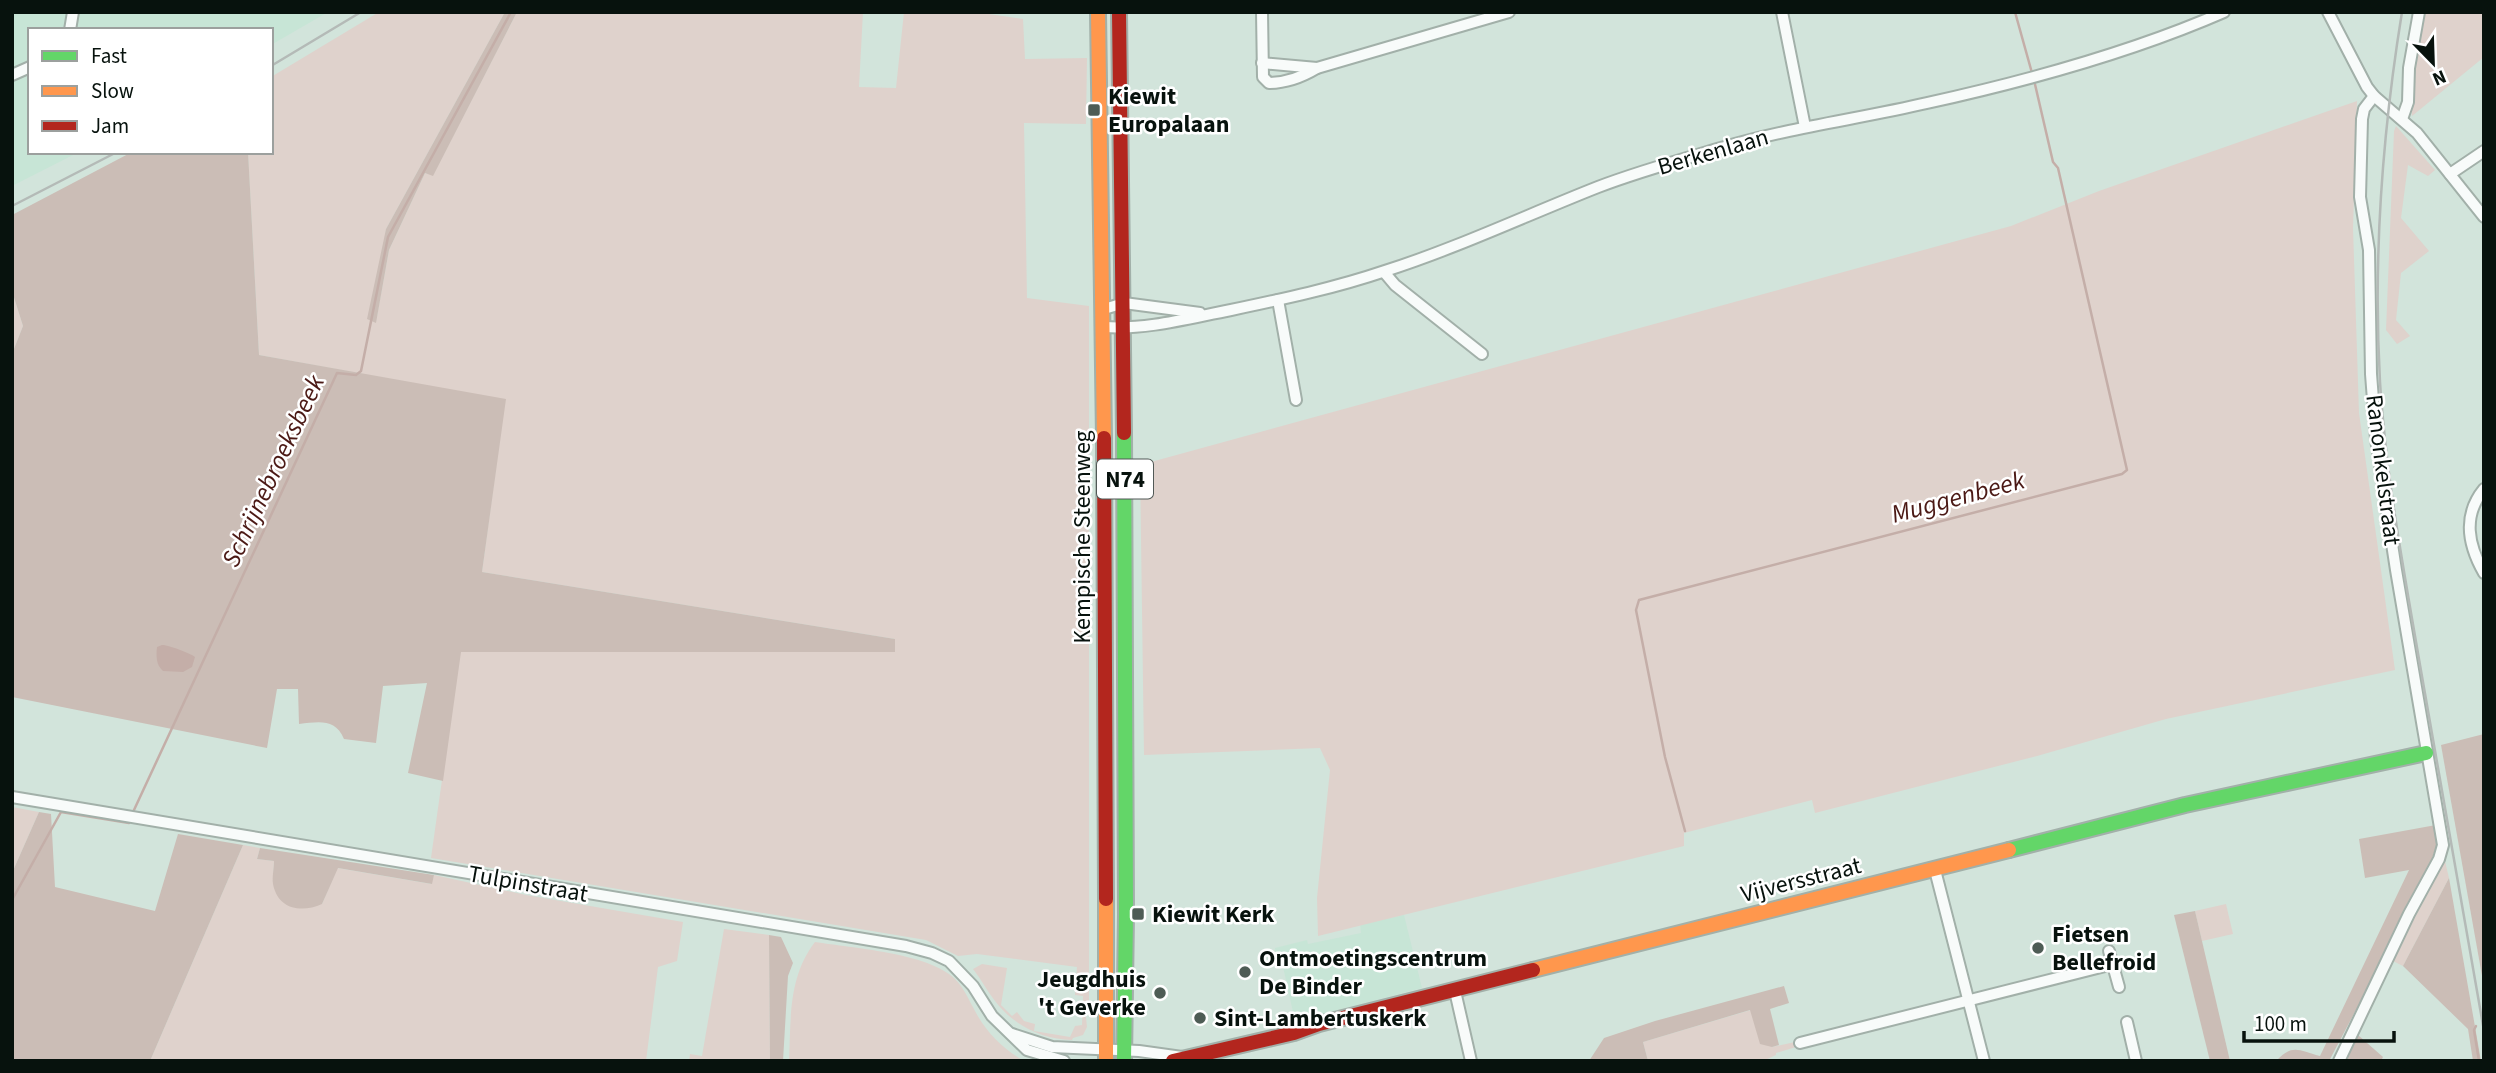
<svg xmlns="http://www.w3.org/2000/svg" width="2496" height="1073" font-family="'Source Sans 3',sans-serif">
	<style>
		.built { fill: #c7e5d6 }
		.green { fill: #dfd2cc }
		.forest { fill: #cbbdb6 }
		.water { fill: #c4aea8 }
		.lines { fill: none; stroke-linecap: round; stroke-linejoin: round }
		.stream { stroke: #c4aea8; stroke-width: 2.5 }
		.street-casing { stroke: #a2b0a9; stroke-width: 14 }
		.fast-casing { stroke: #a2b0a9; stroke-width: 18 }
		.slow-casing { stroke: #a2b0a9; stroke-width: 18 }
		.jam-casing { stroke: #a2b0a9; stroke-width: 18 }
		.street { stroke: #f8fbfa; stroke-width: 10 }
		.fast { stroke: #63d668; stroke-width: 14 }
		.slow { stroke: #ff974d; stroke-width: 14 }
		.jam { stroke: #b3261e; stroke-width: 14 }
		.rail { stroke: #b4bab7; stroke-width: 2.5 }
		.poi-dot { fill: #4e5c55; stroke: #fff; stroke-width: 2.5 }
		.labels { text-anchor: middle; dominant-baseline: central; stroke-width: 5; stroke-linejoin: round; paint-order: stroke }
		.shield { fill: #fff; stroke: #515956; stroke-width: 2 }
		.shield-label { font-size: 23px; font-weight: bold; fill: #07120d }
		.poi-label { font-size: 24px; font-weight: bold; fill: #07120d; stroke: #fff; text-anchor: start }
		.street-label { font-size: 24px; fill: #07120d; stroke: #fff }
		.water-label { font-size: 26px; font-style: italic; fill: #4b1915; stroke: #fff }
	</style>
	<rect width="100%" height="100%" fill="#d2e4db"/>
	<g class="built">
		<polygon points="12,12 328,12 271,45 271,30 30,30 30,152 79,152 12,186"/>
		<polygon points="1404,915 1422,988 1295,1021 1282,962 1277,963 1275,948 1307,940 1308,944 1361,933 1360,924"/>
	</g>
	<g class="green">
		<path d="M379 12H505L386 229 376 322 389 250 425 173 433 175 517 12H863L859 87 896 88 904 12H975L1023 19 1025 59 1087 58 1086 124 1024 123 1027 298 1089 306V1008H1085L1087 1027 1083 1035 1073 1038 1072 1040C1042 1039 1014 1026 995 1001 987 991 981 979 973 969L982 964 1007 968 1001 1005 1012 1016 1017 1012 1024 1021 1035 1024 1034 1031 1070 1037 1075 1026 1082 1025 1083 996 1075 995 1077 967 977 954 958 956 926 940 431 858 460 652H895V639L482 572 505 400 259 355 248 152H271V77Z"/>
		<polygon points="2423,12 2484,12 2484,57 2412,116 2410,95"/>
		<polygon points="2357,101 2353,228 2359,413 2395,670 2166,719 2037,756 1815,813 1812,800 1684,833 1684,846 1318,936 1317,898 1330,770 1320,748 1144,755 1140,465 2011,226 2099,191"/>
		<polygon points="2396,126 2435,170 2428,176 2408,165 2401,218 2429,251 2401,273 2396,320 2410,336 2397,344 2386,330 2394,131"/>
		<polygon points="12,291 23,326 12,354"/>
		<polygon points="12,807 39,812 12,873"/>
		<polygon points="243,845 260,848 257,859 274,861 273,883 322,904 337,868 431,884 434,875 526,895 683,922 677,961 658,967 646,1061 150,1061"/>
		<polygon points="2444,857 2449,878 2403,966 2393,961"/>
		<polygon points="2226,904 2233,934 2202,941 2195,911"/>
		<polygon points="724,929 769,935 770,1061 689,1061 690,1054 702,1056"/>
		<path d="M815 942C852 948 929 953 955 979 964 988 969 1000 975 1011 986 1032 1003 1049 1024 1061H789C791 1019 788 977 815 942Z"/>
		<polygon points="1751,1010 1772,1047 1795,1042 1796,1047 1776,1053 1776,1055 1763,1061 1648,1061 1643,1042"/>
	</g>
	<g class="forest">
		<polygon points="505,12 517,12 433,176 425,173 389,250 376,323 367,319 386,229"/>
		<path d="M132 152H248L259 355 506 399 482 572 895 639V652H461L443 781 408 773 427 683 383 686 376 743 344 739C335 718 319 722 299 724L298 689H277L267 748 12 697V354L23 326 12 291V215Z"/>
		<polygon points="2484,734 2484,987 2441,745"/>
		<polygon points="39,812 51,814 55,887 155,911 178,834 243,845 150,1061 12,1061 12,873"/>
		<path d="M2436 825 2437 844 2425 879 2329 1061H2276C2293 1043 2299 1051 2320 1056L2409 870 2365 878 2359 839Z"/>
		<path d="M260 848 434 875 432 884 338 868 322 904C302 913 278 910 273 884 272 877 274 868 274 861L257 859Z"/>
		<polygon points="2449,878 2481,1061 2473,1061 2468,1029 2403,966"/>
		<polygon points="2195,911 2230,1061 2210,1061 2174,915"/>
		<polygon points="769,935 781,937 793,963 788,976 783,1061 770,1061"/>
		<polygon points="1784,986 1789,1003 1770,1009 1779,1045 1772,1047 1760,1044 1750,1010 1643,1042 1648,1061 1589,1061 1604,1038 1655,1021"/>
		<polygon points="2358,1035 2383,1057 2381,1061 2344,1061"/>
	</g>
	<path class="water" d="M162 645C168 645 190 653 195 657L192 667 183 672 163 671C156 665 156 656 157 647Z"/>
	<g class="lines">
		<g class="stream">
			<polyline points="2015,12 2032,73"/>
			<polyline points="134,810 337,373 356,375 361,371 388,237 511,12"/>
			<polyline points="1685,831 1665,757 1636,610 1639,600 2122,474 2127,470 2058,168 2053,162 2034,80"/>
			<polyline points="12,900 61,812 129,823"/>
			<polyline points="2476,1026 2474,1030 2479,1061"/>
		</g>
		<defs>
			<g id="street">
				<path d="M1262 12 1263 77 1269 83C1287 83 1302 77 1317 68L1509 12"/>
				<polyline points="1782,12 1805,127"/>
				<polyline points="2328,12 2367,87 2374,96 2417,133 2484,217"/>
				<polyline points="70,30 73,12"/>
				<polyline points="1262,63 1317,68"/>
				<polyline points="12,75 30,67"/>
				<polyline points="2402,119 2408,102 2409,68 2419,12"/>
				<polyline points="2450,174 2484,151"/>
				<polyline points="1384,272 1395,285 1482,354"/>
				<polyline points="1278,300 1296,400"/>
				<polyline points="1104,309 1124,303 1200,313"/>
				<path d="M1104 327C1147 330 1189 318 1231 310 1283 299 1335 288 1385 271 1457 248 1527 215 1598 187 1637 172 1680 160 1721 148 1788 128 1858 119 1927 103 2027 81 2130 53 2224 12"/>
				<path d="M2484 489C2462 516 2468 545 2484 573"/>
				<polyline points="12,797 906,946 932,953 949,961 973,986 992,1016 1027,1050 1064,1061"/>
				<polyline points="1935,870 1984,1061"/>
				<polyline points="2109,951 2119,987"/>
				<polyline points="1455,991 1471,1061"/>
				<polyline points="2127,1022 2136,1061"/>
				<polyline points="1012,1034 1052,1047 1139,1051 1182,1057"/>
				<polyline points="1800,1043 2113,964"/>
				<polyline points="2339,1061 2409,914 2439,859 2443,845 2396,570 2376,439 2371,374 2369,250 2360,197 2362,119 2364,109 2374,96"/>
			</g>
			<g id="fast">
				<polyline points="2009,850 2185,805 2426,753"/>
				<polyline points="1124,1061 1126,914 1124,433"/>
			</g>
			<g id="slow">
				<polyline points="1098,12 1104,438"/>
				<polyline points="1106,899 1106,1061"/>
				<polyline points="1533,970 2009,850"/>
			</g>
			<g id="jam">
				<polyline points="1119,12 1124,433"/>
				<polyline points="1104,438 1106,899"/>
				<polyline points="1173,1061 1294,1033 1319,1024 1533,970"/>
			</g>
		</defs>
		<use href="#street" class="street-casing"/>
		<use href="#fast" class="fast-casing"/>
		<use href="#slow" class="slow-casing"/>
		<use href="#jam" class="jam-casing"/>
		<use href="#street" class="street"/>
		<use href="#fast" class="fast"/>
		<use href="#slow" class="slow"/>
		<use href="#jam" class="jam"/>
		<g class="rail">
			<path d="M2402 12C2382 135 2373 258 2380 382 2386 477 2404 571 2420 665 2441 787 2463 909 2484 1031"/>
			<polyline points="271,66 361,12"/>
			<polyline points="12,206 117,152"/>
		</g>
	</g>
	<g class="poi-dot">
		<rect x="1087" y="103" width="14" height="14" rx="3.5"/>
		<rect x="1131" y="907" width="14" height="14" rx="3.5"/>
		<circle cx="2038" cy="948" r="7"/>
		<circle cx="1245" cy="972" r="7"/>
		<circle cx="1160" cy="993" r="7"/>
		<circle cx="1200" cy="1018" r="7"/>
	</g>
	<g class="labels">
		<rect class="shield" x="1097" y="459.5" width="56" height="39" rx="5"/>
		<g class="shield-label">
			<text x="1125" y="479">N74</text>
		</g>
		<g class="poi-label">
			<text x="1108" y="96">Kiewit<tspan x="1108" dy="28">Europalaan</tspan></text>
			<text x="1152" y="914">Kiewit Kerk</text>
			<text x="2052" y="934">Fietsen<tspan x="2052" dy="28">Bellefroid</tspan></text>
			<text x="1259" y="958">Ontmoetingscentrum<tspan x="1259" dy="28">De Binder</tspan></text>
			<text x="1146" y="979" text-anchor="end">Jeugdhuis<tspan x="1146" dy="28">'t Geverke</tspan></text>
			<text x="1214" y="1018">Sint-Lambertuskerk</text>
		</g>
		<g class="street-label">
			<text transform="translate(1713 152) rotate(-16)">Berkenlaan</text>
			<text transform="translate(2383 470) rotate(83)">Ranonkelstraat</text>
			<text transform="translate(1082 537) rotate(-90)">Kempische Steenweg</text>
			<text transform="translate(1801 880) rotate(-14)">Vijversstraat</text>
			<text transform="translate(528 884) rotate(10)">Tulpinstraat</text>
		</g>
		<g class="water-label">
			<text transform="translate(273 471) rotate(-65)">Schrijnebroeksbeek</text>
			<text transform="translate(1958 497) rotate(-15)">Muggenbeek</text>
		</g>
	</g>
	<rect width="2496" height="1073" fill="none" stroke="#07120d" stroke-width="28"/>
	<rect x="28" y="28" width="245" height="126" fill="#ffffff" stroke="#9ca09e" stroke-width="2"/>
	<rect x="42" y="51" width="35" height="10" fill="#63d668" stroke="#9ca09e" stroke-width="2"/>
	<text x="91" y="63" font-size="21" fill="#07120d">Fast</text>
	<rect x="42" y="86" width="35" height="10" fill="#ff974d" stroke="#9ca09e" stroke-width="2"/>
	<text x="91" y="98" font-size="21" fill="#07120d">Slow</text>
	<rect x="42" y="121" width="35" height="10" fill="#b3261e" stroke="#9ca09e" stroke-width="2"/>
	<text x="91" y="133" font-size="21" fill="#07120d">Jam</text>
	<g transform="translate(2433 63) rotate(157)" stroke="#ffffff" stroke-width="5" paint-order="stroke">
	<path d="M0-5L12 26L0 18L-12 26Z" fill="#07120d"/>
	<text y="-10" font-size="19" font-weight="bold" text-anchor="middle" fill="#07120d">N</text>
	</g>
	<path d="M2244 1031v10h150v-10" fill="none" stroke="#07120d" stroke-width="3.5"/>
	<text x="2254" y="1031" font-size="21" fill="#07120d" stroke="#ffffff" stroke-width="5" paint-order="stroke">100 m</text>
</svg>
